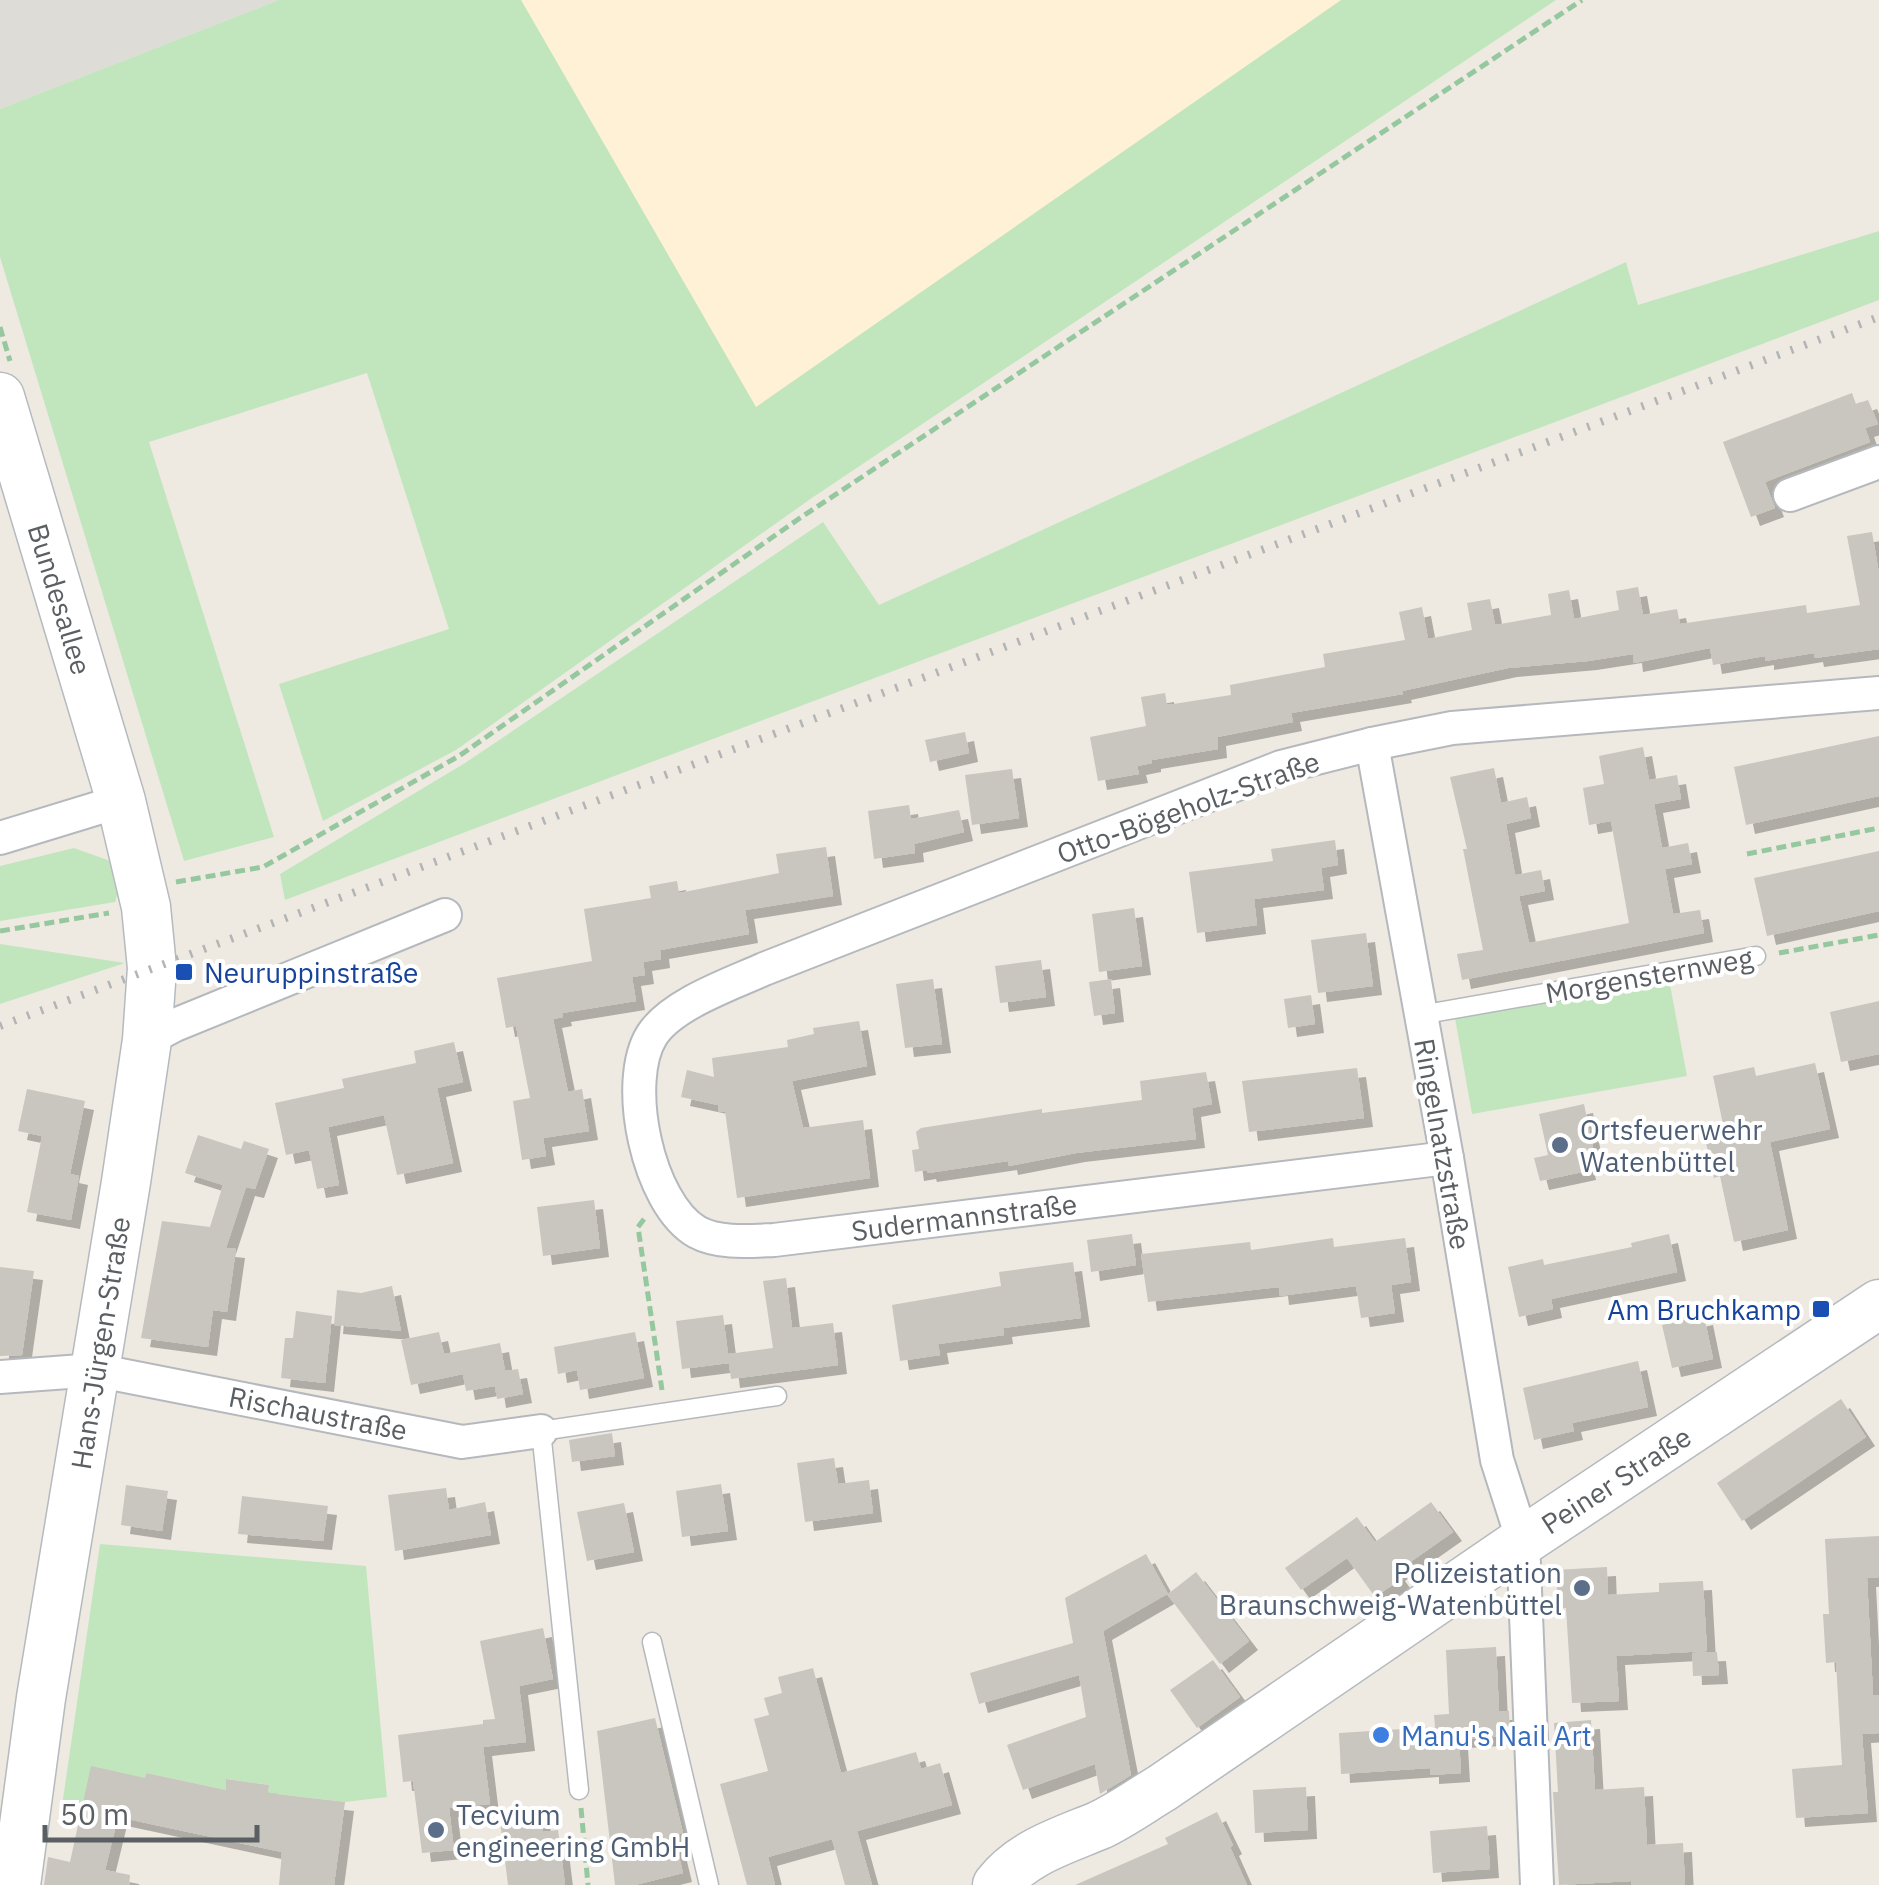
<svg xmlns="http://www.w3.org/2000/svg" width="1879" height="1885" font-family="'IBM Plex Sans',sans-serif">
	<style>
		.commercial { fill: #fff1d6 }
		.industrial { fill: #dedcd6 }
		.green { fill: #c1e6bd }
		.building { fill: #c9c5bf; filter: url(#shadow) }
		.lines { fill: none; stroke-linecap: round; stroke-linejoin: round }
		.service-casing { stroke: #b5b9bd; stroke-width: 21 }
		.minor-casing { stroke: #b5b9bd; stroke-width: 36 }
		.secondary-casing { stroke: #b5babf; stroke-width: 51 }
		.path { stroke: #96c89f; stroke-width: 5; stroke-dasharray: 10 5; stroke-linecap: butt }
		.service { stroke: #fff; stroke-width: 18 }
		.minor { stroke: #fff; stroke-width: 32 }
		.secondary { stroke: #fff; stroke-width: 48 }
		.rail { stroke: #b3b4b4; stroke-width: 8; stroke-dasharray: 2.5 12; stroke-linecap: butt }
		.transit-dot { fill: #1a4fb4; stroke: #fff; stroke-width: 4 }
		.service-dot { fill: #5c6f8a; stroke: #fff; stroke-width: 4 }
		.shop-dot { fill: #3f7fe0; stroke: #fff; stroke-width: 4 }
		.labels { text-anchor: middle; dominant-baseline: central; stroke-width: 8; stroke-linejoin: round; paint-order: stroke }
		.street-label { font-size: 28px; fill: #5a5f63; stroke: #fff }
		.transit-label { font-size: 28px; fill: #164399; stroke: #fff; text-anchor: start }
		.service-label { font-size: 28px; fill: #4e5e75; stroke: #fff; text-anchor: start }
		.shop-label { font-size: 28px; fill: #366cbe; stroke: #fff; text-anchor: start }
	</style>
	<defs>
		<filter id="shadow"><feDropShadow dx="9" dy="9" stdDeviation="0" flood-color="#0004"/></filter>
	</defs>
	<rect width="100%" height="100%" fill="#eeeae2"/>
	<polygon class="commercial" points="521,0 1556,0 809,500"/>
	<polygon class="industrial" points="0,0 279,0 0,109"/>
	<g class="green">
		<polygon points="279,0 521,0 756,407 1341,0 1556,0 809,500 456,750 323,821 279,684 449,629 367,373 149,442 274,837 184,861 0,257 0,109"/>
		<polygon points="1879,231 1879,300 285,900 280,874 465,763 823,522 879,605 1626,262 1638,305"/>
		<polygon points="74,848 116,863 121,882 115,902 0,921 0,866"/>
		<polygon points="0,944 125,963 0,1004"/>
		<polygon points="1669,979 1687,1076 1472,1114 1455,1018"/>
		<polygon points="100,1544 366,1566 387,1797 345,1802 268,1793 269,1785 227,1779 226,1790 146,1773 136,1821 82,1807 62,1806"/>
	</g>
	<g class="building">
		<polygon points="1852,393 1856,404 1868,400 1878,424 1865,428 1870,442 1765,482 1775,508 1751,517 1723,442"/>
		<polygon points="1872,532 1879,574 1879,649 1815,658 1814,653 1765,661 1765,656 1713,665 1710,648 1634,663 1633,654 1588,661 1508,668 1402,691 1403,694 1291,713 1293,722 1217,737 1218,749 1152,760 1152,763 1137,766 1139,774 1098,781 1090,737 1146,726 1141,697 1165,693 1167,705 1231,695 1230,685 1325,667 1323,654 1405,640 1399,612 1422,607 1428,639 1472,630 1467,603 1490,599 1495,625 1551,615 1548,594 1569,590 1574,619 1619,610 1616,591 1638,587 1643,615 1677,609 1680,624 1806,605 1807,613 1860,605 1847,536"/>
		<polygon points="965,732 969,753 930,762 925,740"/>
		<polygon points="1879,736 1879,796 1746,825 1734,767"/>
		<polygon points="1643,747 1649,780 1677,775 1681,799 1654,804 1662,848 1688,843 1692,864 1665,869 1673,914 1700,910 1704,933 1462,980 1457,954 1483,950 1463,849 1467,849 1450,777 1494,768 1501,803 1527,797 1531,818 1506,824 1515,875 1541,870 1545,891 1519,896 1529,943 1629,923 1611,821 1589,825 1583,788 1604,784 1599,756"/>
		<polygon points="1012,769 1019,818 972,825 965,775"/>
		<polygon points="909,805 911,819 959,810 964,832 914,844 915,853 874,859 868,811"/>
		<polygon points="1335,840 1338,865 1321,868 1324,890 1254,899 1257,925 1197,933 1189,872 1273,861 1271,849"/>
		<polygon points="826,847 833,896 745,910 749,934 660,950 661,959 643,962 645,975 632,977 636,1001 562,1013 563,1017 553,1019 568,1092 582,1089 589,1131 543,1138 546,1156 522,1160 513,1101 530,1098 516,1026 506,1028 497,978 592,961 584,909 651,898 649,886 677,881 679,893 779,873 776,854"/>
		<polygon points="1879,851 1879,911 1767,936 1754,878"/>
		<polygon points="1134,908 1142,966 1099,972 1092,914"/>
		<polygon points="1366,933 1373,986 1318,993 1311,940"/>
		<polygon points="1041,960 1046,997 1000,1003 995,966"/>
		<polygon points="933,979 942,1044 905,1048 896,984"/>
		<polygon points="1111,979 1115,1013 1094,1016 1089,982"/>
		<polygon points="1311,995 1315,1024 1288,1028 1284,999"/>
		<polygon points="1879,1001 1879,1054 1841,1062 1830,1012"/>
		<polygon points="859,1021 867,1066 792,1081 803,1128 863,1120 870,1178 737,1198 725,1111 719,1112 718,1105 681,1097 687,1070 714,1077 712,1058 788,1047 787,1040 814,1034 813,1028"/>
		<polygon points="454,1042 463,1082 437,1088 453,1163 397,1175 384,1115 328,1127 339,1185 317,1189 309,1150 286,1155 275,1103 344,1088 342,1079 416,1063 414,1051"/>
		<polygon points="1815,1063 1830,1129 1770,1142 1788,1230 1734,1242 1720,1176 1714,1178 1706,1143 1726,1139 1713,1076 1754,1067 1756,1076"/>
		<polygon points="1357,1068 1364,1118 1249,1132 1242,1081"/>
		<polygon points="1206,1072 1212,1104 1192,1108 1196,1139 1076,1153 1009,1166 1008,1161 928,1173 927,1170 915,1172 912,1150 919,1149 916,1132 921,1128 1042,1109 1042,1113 1142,1100 1140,1081"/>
		<polygon points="27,1089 85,1101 70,1174 79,1176 71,1220 27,1212 42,1136 18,1131"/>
		<polygon points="1584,1104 1593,1148 1583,1150 1587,1171 1540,1181 1534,1158 1548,1155 1539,1114"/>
		<polygon points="198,1135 241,1149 244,1141 269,1149 255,1189 246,1187 226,1248 236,1249 227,1312 213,1310 208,1347 141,1338 162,1221 210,1227 223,1185 185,1173"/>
		<polygon points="594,1200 600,1248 543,1256 537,1207"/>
		<polygon points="1132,1234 1136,1265 1091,1272 1087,1240"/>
		<polygon points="1669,1234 1677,1272 1551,1299 1553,1309 1519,1317 1508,1267 1543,1259 1544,1265 1632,1247 1631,1243"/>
		<polygon points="1333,1238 1334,1247 1405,1238 1411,1282 1391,1285 1395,1313 1361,1318 1356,1286 1280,1296 1279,1287 1148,1302 1141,1254 1250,1242 1251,1250"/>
		<polygon points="1073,1262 1081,1318 1003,1328 1004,1335 938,1344 940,1355 900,1361 892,1305 1001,1286 999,1272"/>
		<polygon points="0,1267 34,1271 22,1355 0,1356"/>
		<polygon points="786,1278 792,1328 833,1323 838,1365 731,1379 729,1363 682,1369 676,1321 723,1315 728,1354 773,1348 763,1281"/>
		<polygon points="392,1286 401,1331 334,1325 337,1290 361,1293"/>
		<polygon points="296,1311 332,1316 325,1383 281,1378 285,1338 293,1338"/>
		<polygon points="1704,1316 1713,1359 1672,1368 1662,1325"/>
		<polygon points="439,1332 444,1354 500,1343 505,1371 518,1369 523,1394 497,1399 495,1386 466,1391 463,1374 411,1385 401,1340"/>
		<polygon points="635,1332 644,1378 580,1390 577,1370 558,1374 554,1347"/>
		<polygon points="1638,1361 1648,1407 1572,1423 1574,1431 1534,1440 1523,1388"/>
		<polygon points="1841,1399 1866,1437 1742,1521 1717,1483"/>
		<polygon points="612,1433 615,1456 572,1462 569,1440"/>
		<polygon points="834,1458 838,1484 869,1480 873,1513 805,1522 797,1463"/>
		<polygon points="721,1484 728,1531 682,1537 676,1491"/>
		<polygon points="126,1485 168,1491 162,1531 121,1525"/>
		<polygon points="446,1488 449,1510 485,1502 491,1535 395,1551 388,1495"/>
		<polygon points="242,1496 328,1506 323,1541 238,1534"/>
		<polygon points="1431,1502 1453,1532 1396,1572 1401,1579 1375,1597 1347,1558 1301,1590 1285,1568 1357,1517 1375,1542"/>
		<polygon points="624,1503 634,1552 587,1561 577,1512"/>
		<polygon points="1879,1536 1879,1577 1867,1578 1873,1695 1879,1695 1879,1733 1862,1734 1868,1813 1796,1818 1792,1769 1842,1765 1836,1662 1826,1663 1823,1614 1829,1614 1825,1539"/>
		<polygon points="1146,1554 1168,1594 1196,1572 1249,1641 1220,1664 1167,1594 1103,1631 1131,1775 1100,1794 1095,1764 1023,1790 1007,1745 1086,1717 1079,1675 979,1704 970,1673 1073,1643 1065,1598"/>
		<polygon points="1607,1567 1608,1595 1659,1592 1659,1583 1703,1581 1707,1651 1616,1656 1619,1701 1572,1703 1566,1608 1558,1609 1556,1570"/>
		<polygon points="543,1628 553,1679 519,1686 526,1742 483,1747 490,1804 449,1808 454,1850 422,1853 413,1781 403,1782 398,1735 483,1724 483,1720 495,1719 480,1641"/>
		<polygon points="1496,1647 1499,1711 1509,1711 1510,1736 1459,1739 1461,1773 1430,1775 1430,1768 1341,1774 1339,1733 1435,1727 1434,1715 1449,1714 1446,1650"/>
		<polygon points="1717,1652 1719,1675 1693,1676 1692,1653"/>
		<polygon points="1213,1660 1240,1697 1197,1728 1170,1690"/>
		<polygon points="813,1668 841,1773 916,1752 921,1769 940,1763 952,1805 857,1831 872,1885 845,1885 832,1839 768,1857 775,1885 747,1885 720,1784 768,1771 754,1719 769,1715 764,1698 782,1693 778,1677"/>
		<polygon points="655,1718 683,1833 674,1836 683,1873 635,1885 615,1885 597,1731"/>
		<polygon points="1591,1720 1595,1790 1644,1787 1647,1845 1683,1843 1685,1885 1631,1885 1631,1881 1559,1885 1553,1792 1558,1792 1554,1723"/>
		<polygon points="91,1766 145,1778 146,1773 226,1790 226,1779 269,1785 268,1793 345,1802 334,1885 279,1885 282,1852 118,1817 105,1870 130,1875 129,1885 44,1885 48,1857 70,1862"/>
		<polygon points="1306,1787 1308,1830 1255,1833 1253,1790"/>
		<polygon points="1217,1812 1233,1845 1230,1847 1247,1885 1075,1885 1168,1844 1165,1838"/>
		<polygon points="541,1815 543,1832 558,1830 565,1885 508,1885 500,1820"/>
		<polygon points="1487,1826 1490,1869 1433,1873 1430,1831"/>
	</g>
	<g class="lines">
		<defs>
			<g id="service">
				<polyline points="1420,1015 1756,956"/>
				<polyline points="652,1642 709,1885"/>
				<polyline points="579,1790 541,1431 777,1396"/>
			</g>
			<g id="minor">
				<polyline points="1790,495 1879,462"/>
				<polyline points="1372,744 1447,1158 1497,1460 1523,1541 1537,1885"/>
				<polyline points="0,838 121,801"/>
				<polyline points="147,1040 175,1025 445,915"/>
				<path d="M1447 1158 774 1240C750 1241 719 1244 697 1232 648 1204 622 1082 652 1035 672 1004 731 984 764 969L1281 767 1372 744 1452 728 1879 693"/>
				<polyline points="0,1377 95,1370 462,1442 541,1431"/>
			</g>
			<g id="secondary">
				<polyline points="0,397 121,801 146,907 152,968 147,1040 126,1182 41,1698 16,1885"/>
				<path d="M997 1885C1023 1852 1062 1841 1100 1825 1121 1815 1142 1800 1162 1788L1523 1541 1879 1304"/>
			</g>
		</defs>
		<use href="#service" class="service-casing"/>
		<use href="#minor" class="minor-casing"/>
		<use href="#secondary" class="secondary-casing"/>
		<g class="path">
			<polyline points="0,327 10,361"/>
			<polyline points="1747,854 1879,828"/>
			<polyline points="176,882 263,867 459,756 800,518 1582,0"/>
			<polyline points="0,931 109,913"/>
			<polyline points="1779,953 1879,935"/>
			<polyline points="644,1219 638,1227 662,1390"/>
			<polyline points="581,1808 588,1885"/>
		</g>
		<use href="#service" class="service"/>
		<use href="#minor" class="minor"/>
		<use href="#secondary" class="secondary"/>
		<polyline class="rail" points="0,1026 1879,317"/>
	</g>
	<g class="transit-dot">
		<rect x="174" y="962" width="20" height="20" rx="5"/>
		<rect x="1811" y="1299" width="20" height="20" rx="5"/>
	</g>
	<g class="service-dot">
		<circle cx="1560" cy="1145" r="10"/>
		<circle cx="1582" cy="1588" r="10"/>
		<circle cx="436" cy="1830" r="10"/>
	</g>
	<circle class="shop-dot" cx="1381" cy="1735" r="10"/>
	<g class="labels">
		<g class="street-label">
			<text transform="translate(60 599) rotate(73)">Bundesallee</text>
			<text transform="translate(1188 807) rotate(-20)">Otto-Bögeholz-Straße</text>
			<text transform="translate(1649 975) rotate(-10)">Morgensternweg</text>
			<text transform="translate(1443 1144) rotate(80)">Ringelnatzstraße</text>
			<text transform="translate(964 1217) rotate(-7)">Sudermannstraße</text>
			<text transform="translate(100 1343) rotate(-81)">Hans-Jürgen-Straße</text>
			<text transform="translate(318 1413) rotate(11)">Rischaustraße</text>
			<text transform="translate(1616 1480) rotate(-33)">Peiner Straße</text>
		</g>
		<g class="transit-label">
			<text x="204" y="972">Neuruppinstraße</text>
			<text x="1801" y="1309" text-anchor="end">Am Bruchkamp</text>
		</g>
		<g class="service-label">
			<text x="1580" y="1129">Ortsfeuerwehr<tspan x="1580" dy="32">Watenbüttel</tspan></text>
			<text x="1562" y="1572" text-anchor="end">Polizeistation<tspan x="1562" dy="32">Braunschweig-Watenbüttel</tspan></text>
			<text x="456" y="1814">Tecvium<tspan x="456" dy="32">engineering GmbH</tspan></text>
		</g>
		<g class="shop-label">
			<text x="1401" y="1735">Manu's Nail Art</text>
		</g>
	</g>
	<path d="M45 1825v15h212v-15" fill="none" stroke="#5a5f63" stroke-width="5"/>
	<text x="60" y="1825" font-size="30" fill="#5a5f63" stroke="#ffffff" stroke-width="8" paint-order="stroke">50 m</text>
</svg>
